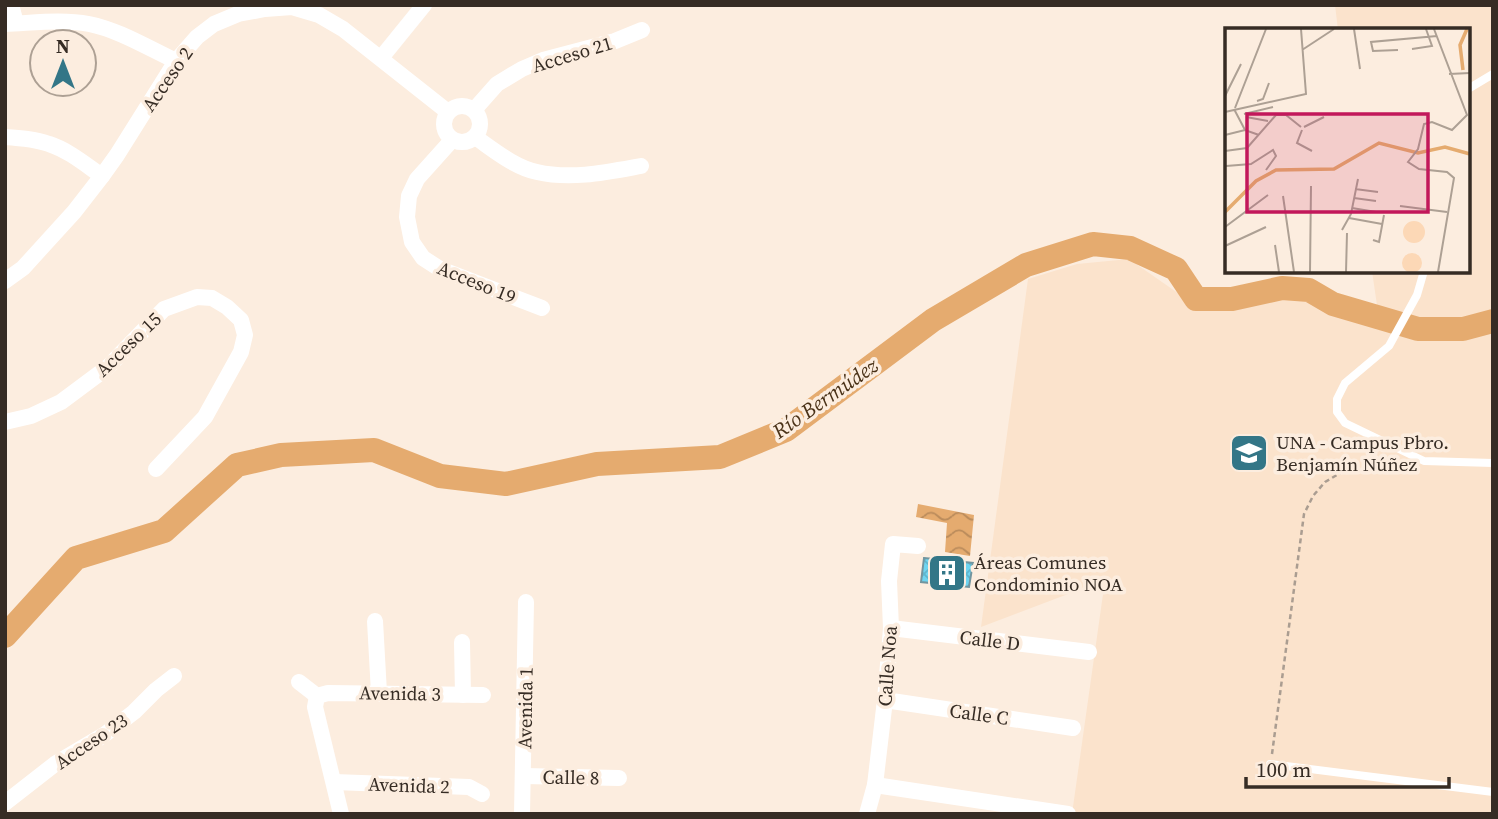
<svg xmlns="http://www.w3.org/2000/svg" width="1498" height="819" font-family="'Source Serif 4',serif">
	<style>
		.built { fill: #fbe3cc }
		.water { fill: url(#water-waves) }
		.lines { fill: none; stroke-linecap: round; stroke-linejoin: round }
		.river { stroke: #e5ab6f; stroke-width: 24 }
		.building { fill: url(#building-cross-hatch); stroke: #72959f; stroke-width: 2 }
		.path { stroke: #aa9d91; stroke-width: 2.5; stroke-dasharray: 5 3.5; stroke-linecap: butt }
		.lane { stroke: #fff; stroke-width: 8 }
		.street { stroke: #fff; stroke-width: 16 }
		.labels { text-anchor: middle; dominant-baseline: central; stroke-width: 7; stroke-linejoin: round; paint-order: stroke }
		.street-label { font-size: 19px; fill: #362c24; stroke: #fceddf }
		.poi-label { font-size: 19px; fill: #362c24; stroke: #fceddf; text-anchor: start }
		.water-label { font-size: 21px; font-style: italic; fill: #4a3218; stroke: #fceddf }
		.inset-river { fill: none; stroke: #e5ab6f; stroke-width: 3.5 }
		.inset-road { fill: none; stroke: #ada094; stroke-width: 2 }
		.view { fill: #c2185b; fill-opacity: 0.15; stroke: #c2185b; stroke-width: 3.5 }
		.inset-edge { fill: none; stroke: #362c24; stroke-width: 3.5 }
	</style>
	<defs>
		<pattern id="water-waves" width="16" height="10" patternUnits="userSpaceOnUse" patternTransform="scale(1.75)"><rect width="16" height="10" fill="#e5ab6f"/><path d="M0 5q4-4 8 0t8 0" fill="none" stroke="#ba8b5b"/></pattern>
		<pattern id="building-cross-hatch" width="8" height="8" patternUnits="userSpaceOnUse" patternTransform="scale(1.75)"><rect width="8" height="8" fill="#6ed4f0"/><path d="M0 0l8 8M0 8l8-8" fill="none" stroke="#60b6ce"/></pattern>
	</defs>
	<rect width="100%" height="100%" fill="#fceddf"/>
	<polygon class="built" points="1335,5 1493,5 1493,814 1072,814 1105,580 981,627 1028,279 1077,264 1129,259 1195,305 1230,304 1283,293 1307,297 1332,315 1380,326 1372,271 1468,271 1468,30 1338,30"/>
	<polygon class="water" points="918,504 974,515 970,556 945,552 947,523 916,517"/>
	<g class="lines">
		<polyline class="river" points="5,636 76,558 164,531 237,465 281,455 374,450 440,476 506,484 597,464 720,457 786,430 933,320 1026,265 1093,244 1130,248 1176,269 1196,299 1232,299 1282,288 1309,290 1333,304 1418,329 1463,329 1493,321"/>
	</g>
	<polygon class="building" points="924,558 973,563 969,587 921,582"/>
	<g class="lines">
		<polyline class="path" points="1272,754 1304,514 1313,496 1325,482 1342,472 1406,465"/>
		<g class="lane">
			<polyline points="1468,89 1493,74"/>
			<polyline points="1424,271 1417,295 1389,346 1345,383 1337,399 1337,412 1345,423 1424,461 1493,463"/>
			<polyline points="1270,764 1493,792"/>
		</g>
		<g class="street">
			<polyline points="11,5 16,23"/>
			<path d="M5 24C33 23 62 19 89 24 119 30 148 48 176 61"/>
			<polyline points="381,58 424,5"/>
			<circle cx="462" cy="124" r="18"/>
			<polyline points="474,110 497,84 522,69 543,60 615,41 642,30"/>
			<path d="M5 137C20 138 35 139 49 144 68 150 86 165 102 176"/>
			<path d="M475 137C494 150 514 167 537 172 571 180 608 172 641 166"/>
			<polyline points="452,140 417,179 409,196 407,217 412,242 423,258 440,269 542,308"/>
			<polyline points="5,281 23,268 74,212 102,176 117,155 176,61 197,37 214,24 238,14 265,9 292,7 319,15 343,29 448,112"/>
			<polyline points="5,422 31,416 61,402 108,367 164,309 197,297 212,298 227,307 241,320 245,335 241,352 205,417 156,469"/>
			<polyline points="375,621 379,693"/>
			<polyline points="891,628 1089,652"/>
			<polyline points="462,642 463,695"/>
			<polyline points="299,682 317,696"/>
			<polyline points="317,696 328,693 483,695"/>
			<polyline points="317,696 315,707 341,814"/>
			<polyline points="885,700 1073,728"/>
			<polyline points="524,776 619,778"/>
			<polyline points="334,782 469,787 482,794"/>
			<polyline points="875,785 1068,814"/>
			<polyline points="5,803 55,764 104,735 134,712 156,690 174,676"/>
			<polyline points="522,814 526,602"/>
			<polyline points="867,814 875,785 885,700 891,628 889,581 893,544 918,546"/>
		</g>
	</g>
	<defs>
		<symbol id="university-square" viewBox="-11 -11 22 22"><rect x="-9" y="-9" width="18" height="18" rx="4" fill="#337687" stroke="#fceddf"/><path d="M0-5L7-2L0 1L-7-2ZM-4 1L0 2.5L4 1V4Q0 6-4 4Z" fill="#fff"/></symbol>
		<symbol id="building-square" viewBox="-11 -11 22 22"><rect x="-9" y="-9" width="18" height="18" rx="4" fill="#337687" stroke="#fceddf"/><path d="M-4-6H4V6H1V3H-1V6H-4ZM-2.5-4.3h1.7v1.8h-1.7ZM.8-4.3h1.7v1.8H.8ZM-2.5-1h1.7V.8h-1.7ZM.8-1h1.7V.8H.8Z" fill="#fff"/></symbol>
	</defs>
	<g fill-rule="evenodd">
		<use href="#university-square" x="1227" y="431" width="44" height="44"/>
		<use href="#building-square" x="925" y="551" width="44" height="44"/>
	</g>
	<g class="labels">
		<g class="street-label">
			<text transform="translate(572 54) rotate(-17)">Acceso 21</text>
			<text transform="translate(167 79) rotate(-55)">Acceso 2</text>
			<text transform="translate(477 282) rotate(22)">Acceso 19</text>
			<text transform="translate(128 344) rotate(-44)">Acceso 15</text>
			<text transform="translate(990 640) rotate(7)">Calle D</text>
			<text transform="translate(887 666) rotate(-86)">Calle Noa</text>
			<text transform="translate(400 693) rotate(1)">Avenida 3</text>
			<text transform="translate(525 708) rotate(-89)">Avenida 1</text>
			<text transform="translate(979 714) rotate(8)">Calle C</text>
			<text transform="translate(91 741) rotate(-34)">Acceso 23</text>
			<text transform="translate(571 777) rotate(1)">Calle 8</text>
			<text transform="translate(409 785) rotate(2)">Avenida 2</text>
		</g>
		<g class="poi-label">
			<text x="1276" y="442">UNA - Campus Pbro.<tspan x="1276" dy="22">Benjamín Núñez</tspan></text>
			<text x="974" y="562">Áreas Comunes<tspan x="974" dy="22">Condominio NOA</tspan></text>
		</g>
		<g class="water-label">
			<text transform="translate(825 398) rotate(-35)">Río Bermúdez</text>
		</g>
	</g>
	<g transform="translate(1225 28)">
		<rect width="245" height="245" fill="#fceddf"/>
		<path d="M178 204a11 11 0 1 1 22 0a11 11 0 1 1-22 0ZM177 235a10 10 0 1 1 20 0a10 10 0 1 1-20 0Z" fill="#fcd8b6"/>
		<path class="inset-river" d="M238 42 235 17 242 1M0 184 31 153 51 142 109 141 154 115 193 125 220 119 245 126"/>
		<path class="inset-road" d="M129 1 135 41M209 1 242 87 227 102 207 94 199 96 193 121 183 134 194 141 222 144 229 150 213 244M187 21 207 18 201 1M77 22 109 1M173 22 148 23 146 14 212 8M224 46 245 45M0 68 16 36M32 73 38 71 44 55M10 80 41 1M9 81 20 102M0 84 81 66 76 1M19 86 48 79M21 89 43 93M79 99 99 89M77 102 72 115 87 123M0 107 20 102 34 107M0 123 22 120 51 87H61L76 99M1 138 26 136 48 122 51 128 41 142M130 161 153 164M58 168 69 244M129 170 151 173M175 178 222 184M127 180 151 184M124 190 157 196M0 199 43 167M117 202 126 186 133 151M148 212 154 214 159 187M50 217 54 244M0 218 41 199M85 244 86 158M121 244 122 205"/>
		<path class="view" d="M22 86H203V184H22Z"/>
		<rect width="245" height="245" class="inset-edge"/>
	</g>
	<rect width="1498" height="819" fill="none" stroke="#362c24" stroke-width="14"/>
	<g transform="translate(63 63)"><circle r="33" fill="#fceddf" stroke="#ada094" stroke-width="2"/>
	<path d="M0-5L12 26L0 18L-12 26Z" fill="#337687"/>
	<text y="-10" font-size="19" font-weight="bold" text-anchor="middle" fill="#362c24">N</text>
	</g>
	<path d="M1246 777v10h203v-10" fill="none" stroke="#362c24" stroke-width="3.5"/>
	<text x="1256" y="777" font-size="21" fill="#362c24" stroke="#fceddf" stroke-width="5" paint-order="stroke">100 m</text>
</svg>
